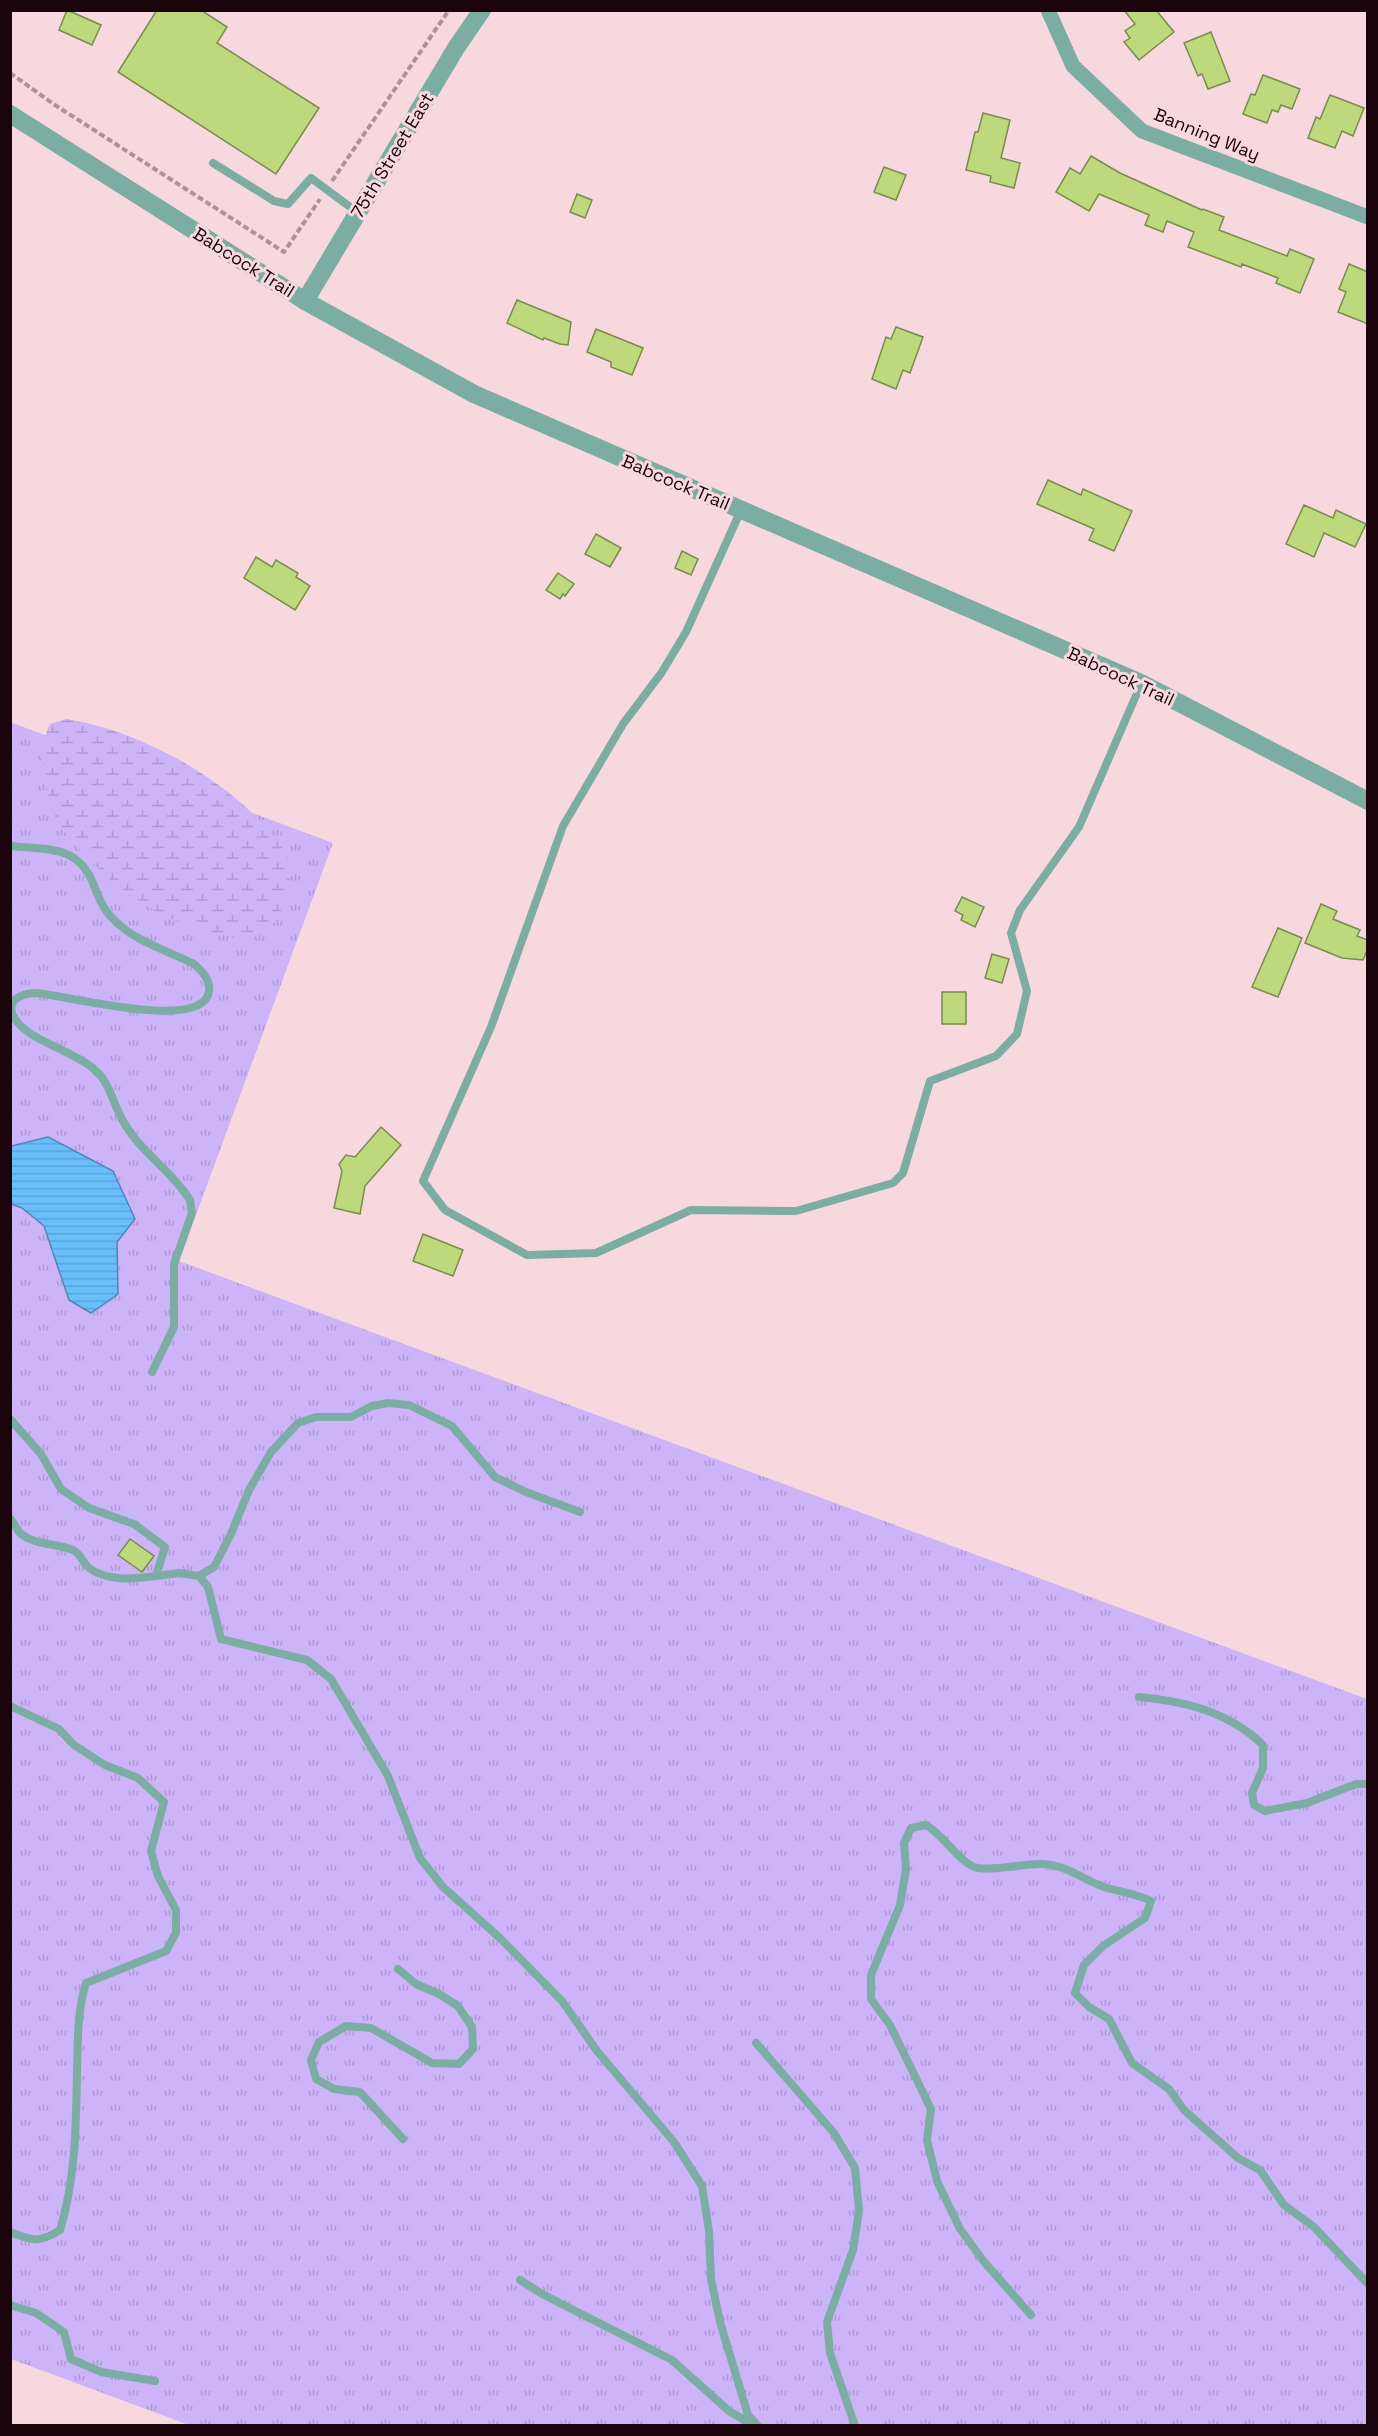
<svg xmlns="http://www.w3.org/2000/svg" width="1378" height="2436" font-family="'Space Grotesk',sans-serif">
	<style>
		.grass { fill: url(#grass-tufts) }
		.wetland { fill: url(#wetland-marsh) }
		.water { fill: url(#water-rules); stroke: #5287b4; stroke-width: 1.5 }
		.building { fill: #bed87c; stroke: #7a8b4d; stroke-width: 1.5 }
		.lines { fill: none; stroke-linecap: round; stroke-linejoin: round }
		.path { stroke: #af9299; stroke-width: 4; stroke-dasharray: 6 3; stroke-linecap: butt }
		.service { stroke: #7bada3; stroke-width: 8 }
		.minor { stroke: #7bada3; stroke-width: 15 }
		.tertiary { stroke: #7bada3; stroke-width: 18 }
		.labels { text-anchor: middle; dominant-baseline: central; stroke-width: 6; stroke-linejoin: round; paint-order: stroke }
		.street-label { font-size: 18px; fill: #1b040b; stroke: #f7d8df }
	</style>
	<defs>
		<pattern id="grass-tufts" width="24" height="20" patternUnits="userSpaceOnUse" patternTransform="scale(1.5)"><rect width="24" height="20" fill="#cdb3f8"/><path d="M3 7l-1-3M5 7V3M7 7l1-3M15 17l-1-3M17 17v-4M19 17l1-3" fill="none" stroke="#af98d3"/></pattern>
		<pattern id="wetland-marsh" width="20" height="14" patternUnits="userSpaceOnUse" patternTransform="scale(1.5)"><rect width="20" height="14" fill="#cdb3f8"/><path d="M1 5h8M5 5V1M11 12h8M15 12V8" fill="none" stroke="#af98d3"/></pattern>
		<pattern id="water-rules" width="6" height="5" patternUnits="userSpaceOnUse" patternTransform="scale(1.5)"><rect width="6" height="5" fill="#69bffc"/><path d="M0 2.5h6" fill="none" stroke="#5aa2d7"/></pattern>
	</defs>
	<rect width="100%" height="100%" fill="#f7d8df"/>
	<polygon class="grass" points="10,722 333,843 179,1261 1367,1699 1367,2425 189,2425 11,2359"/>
	<path class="wetland" d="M66 719C129 728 208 769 253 814 269 830 290 849 291 874 291 880 288 889 286 896 283 912 272 932 255 937 240 941 224 935 210 931 159 919 121 893 85 855 75 844 63 833 57 820 50 806 47 791 45 776 41 757 41 742 50 724Z"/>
	<polygon class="water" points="48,1137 113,1171 135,1219 117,1242 118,1294 91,1313 69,1300 44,1226 22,1208 11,1204 11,1146"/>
	<g class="building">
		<polygon points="67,10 101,25 92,45 59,30"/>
		<polygon points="157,10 201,10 227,27 217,43 319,108 276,174 118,72"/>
		<polygon points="1124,10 1156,10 1174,32 1139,60 1124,42 1130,38 1125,31 1135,24"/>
		<polygon points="1211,32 1230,81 1208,89 1202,74 1198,76 1184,43"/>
		<polygon points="1263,75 1300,89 1292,109 1281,105 1278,112 1272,110 1267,123 1243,114 1251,94 1255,95"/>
		<polygon points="1330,95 1364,108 1353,136 1342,131 1335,148 1308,138 1316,117 1320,119"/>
		<polygon points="983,113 1010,120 1001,158 1020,163 1014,188 990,182 991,176 966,170 975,132 978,132"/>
		<polygon points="1091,156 1120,173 1202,210 1203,209 1224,217 1219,230 1287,256 1290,249 1314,259 1300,293 1276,283 1278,278 1242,264 1241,267 1188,247 1194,232 1167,221 1163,232 1145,225 1149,215 1099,194 1089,211 1056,192 1070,168 1080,174"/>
		<polygon points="884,167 906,175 896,200 874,192"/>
		<polygon points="577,194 592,200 585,218 570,212"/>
		<polygon points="1349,264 1368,272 1368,324 1338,312 1346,292 1339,289"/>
		<polygon points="517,300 571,322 568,345 560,344 544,338 543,340 507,323"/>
		<polygon points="896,327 923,337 910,373 903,370 896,389 872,379 886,337 891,339"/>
		<polygon points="596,329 643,348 632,375 611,367 611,362 587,352"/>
		<polygon points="1048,480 1081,495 1083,489 1132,511 1114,551 1089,540 1094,529 1037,504"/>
		<polygon points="1304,505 1333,518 1336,510 1366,524 1355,547 1324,533 1314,557 1286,544"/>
		<polygon points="596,534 621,548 610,567 585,554"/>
		<polygon points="682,551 698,559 691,575 675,568"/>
		<polygon points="256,557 272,567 276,560 298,573 296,577 310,586 295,610 244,578"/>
		<polygon points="558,573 574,584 565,596 563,594 560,599 546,590"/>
		<polygon points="962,897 984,907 975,927 961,920 963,915 955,911"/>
		<polygon points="1321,904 1337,911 1333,919 1360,930 1357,936 1368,940 1368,948 1363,960 1342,958 1305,943"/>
		<polygon points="1278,928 1302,938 1278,997 1252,987"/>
		<polygon points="992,954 1009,959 1002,983 985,978"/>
		<rect x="942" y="992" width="24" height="32"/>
		<polygon points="381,1127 401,1145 365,1186 360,1214 334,1208 342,1171 339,1164 346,1155 355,1157"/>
		<polygon points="423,1234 463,1250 453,1276 413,1261"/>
		<polygon points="130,1539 154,1556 142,1572 118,1555"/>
	</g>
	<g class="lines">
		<g class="path">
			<polyline points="10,73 55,105 284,252 320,199"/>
			<polyline points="332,181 449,10"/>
		</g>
		<g class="service">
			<polyline points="213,163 274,201 288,204 311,178 357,212"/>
			<polyline points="741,510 686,632 662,672 623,724 563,826 491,1027 423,1181 445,1210 527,1255 596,1253 691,1210 796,1211 893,1183 903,1173 930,1081 996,1056 1017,1034 1027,991 1011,933 1020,910 1079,827 1141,684"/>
			<path d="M10 846C46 850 77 844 93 883 98 896 103 909 113 919 135 942 167 950 194 964 201 970 211 980 209 991 204 1033 64 995 37 993 21 993 3 1001 15 1019 28 1040 74 1051 95 1070 110 1083 113 1104 123 1121 140 1152 172 1171 190 1200L192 1213 174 1264V1327L152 1372"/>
			<path d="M10 1419 41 1454 61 1489 89 1508 134 1524 165 1547 156 1576C134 1579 106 1582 88 1567 82 1562 81 1554 73 1550 56 1543 37 1546 21 1534 17 1530 14 1523 10 1518"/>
			<polyline points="156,1576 179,1573 199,1576 214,1567 231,1534 249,1490 271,1452 298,1423 316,1417 351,1417 372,1406 388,1403 409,1405 452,1426 495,1477 526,1492 580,1512"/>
			<polyline points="199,1576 208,1587 221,1639 307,1660 331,1679 388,1776 420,1858 443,1887 501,1939 562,2001 597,2051 674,2142 702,2186 709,2231 711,2279 720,2322 748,2415 758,2426"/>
			<path d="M1139 1697C1185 1701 1229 1712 1263 1745V1768L1252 1793 1254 1805 1265 1811 1307 1803 1356 1784H1368"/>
			<path d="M10 1706 59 1729 74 1745 105 1765 138 1778 164 1802 151 1851 158 1876 176 1910V1933L166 1951 86 1983C77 2011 78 2041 77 2070 76 2124 76 2178 60 2230 40 2243 32 2241 10 2232"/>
			<polyline points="398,1969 416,1984 439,1994 458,2006 472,2027 473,2049 459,2064 432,2063 371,2028 346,2026 319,2042 311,2060 316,2079 334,2089 360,2092 403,2139"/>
			<polyline points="756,2043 834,2133 855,2168 859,2211 853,2250 827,2322 830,2353 855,2426"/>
			<polyline points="520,2280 544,2295 672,2360 729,2411 753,2425"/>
			<polyline points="10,2305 36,2313 64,2332 71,2359 101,2372 155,2381"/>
			<path d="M1031 2315 985 2263 960 2229 937 2181 927 2140 931 2109 890 2025 871 1999V1975L900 1905 906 1869 904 1843 911 1828 926 1825C943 1834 961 1865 978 1868 1000 1871 1021 1863 1043 1864 1067 1865 1085 1881 1107 1888 1122 1892 1136 1894 1151 1901L1145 1918 1103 1946 1084 1965 1075 1993 1089 2007 1109 2019 1132 2063 1169 2089 1184 2110 1238 2158 1260 2170 1284 2205 1314 2227 1368 2284"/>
		</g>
		<polyline class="minor" points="1048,10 1073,66 1142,131 1368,217"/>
		<g class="tertiary">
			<polyline points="10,114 305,301 474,394 1141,683 1368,801"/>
			<polyline points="305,301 456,48 482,10"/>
		</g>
	</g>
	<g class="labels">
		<g class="street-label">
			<text transform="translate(1207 134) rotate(22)">Banning Way</text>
			<text transform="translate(392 155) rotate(-59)">75th Street East</text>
			<text transform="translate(244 262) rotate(32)">Babcock Trail</text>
			<text transform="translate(676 482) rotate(23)">Babcock Trail</text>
			<text transform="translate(1121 676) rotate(25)">Babcock Trail</text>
		</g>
	</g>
	<rect width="1378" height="2436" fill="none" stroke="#1b040b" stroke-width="24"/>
</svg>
